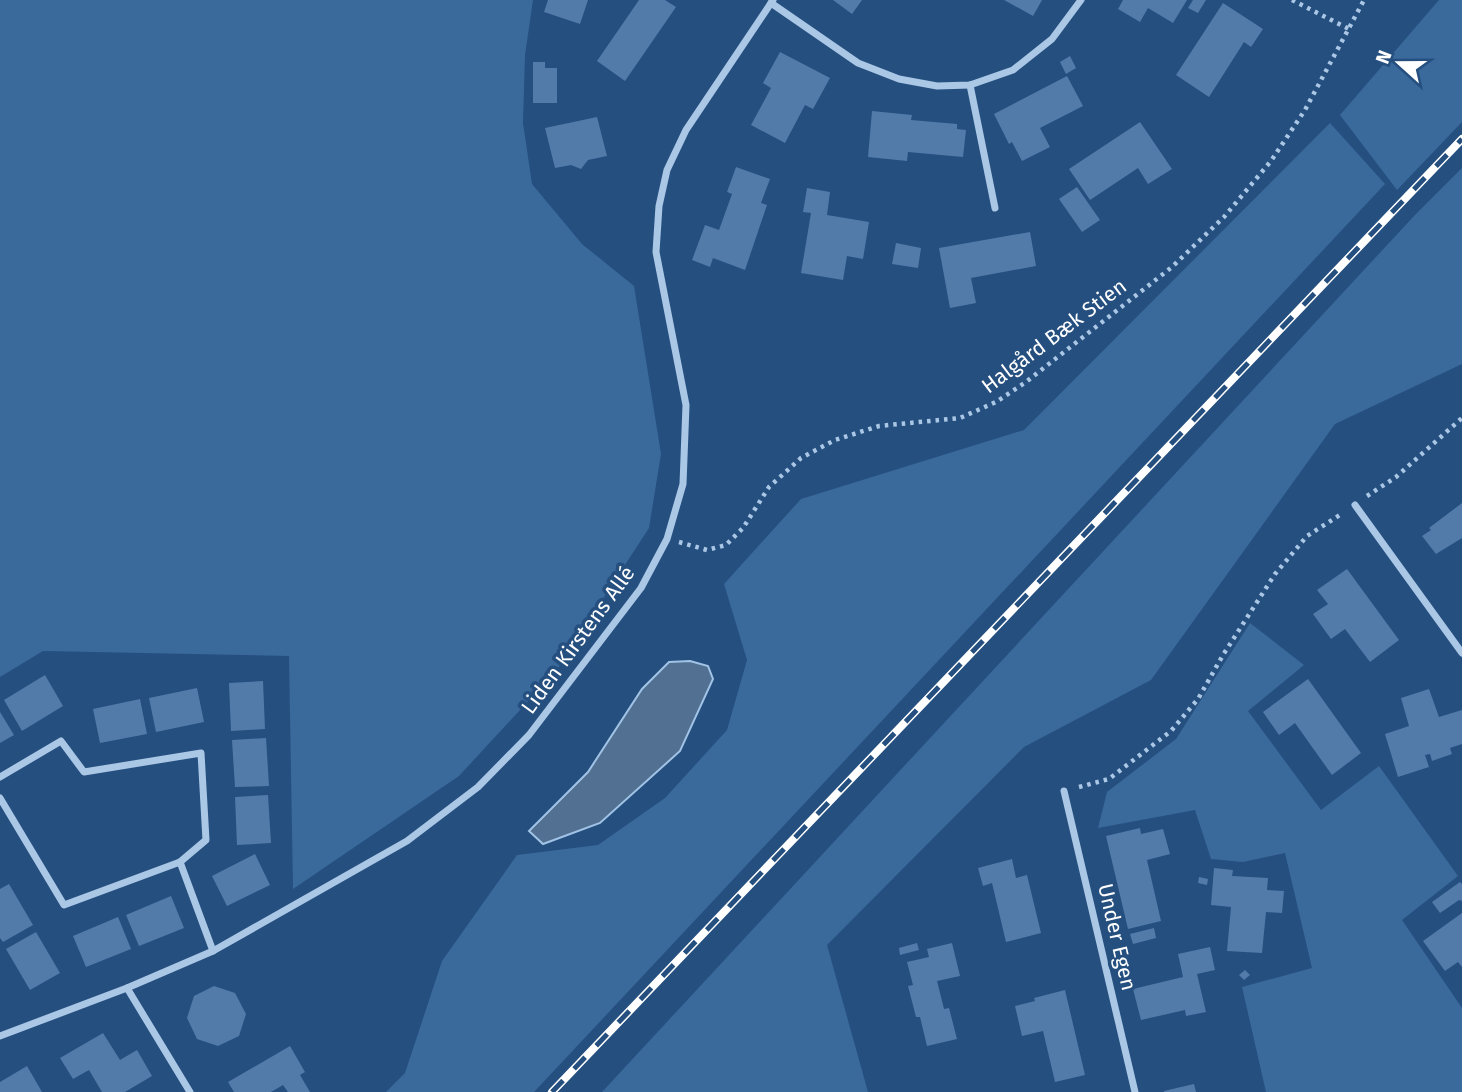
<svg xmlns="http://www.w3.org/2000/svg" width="1462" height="1092" font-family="'Fira Sans',sans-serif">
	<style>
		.green { fill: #3a699c }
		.water { fill: #527092; stroke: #a0c3e6; stroke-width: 2 }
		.building { fill: #527baa }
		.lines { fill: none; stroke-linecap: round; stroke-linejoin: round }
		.path { stroke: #abc7e6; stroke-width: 4.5; stroke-dasharray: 3.5 5; stroke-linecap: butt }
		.street { stroke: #abc7e6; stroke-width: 7 }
		.rail-casing { stroke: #fff; stroke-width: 8 }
		.rail { stroke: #254f7f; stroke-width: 5; stroke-dasharray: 16; stroke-linecap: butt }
		.labels { text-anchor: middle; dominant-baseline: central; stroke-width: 7; stroke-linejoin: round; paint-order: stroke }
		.street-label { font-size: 21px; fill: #fff; stroke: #254f7f }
	</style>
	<rect width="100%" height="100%" fill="#254f7f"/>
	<g class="green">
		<polygon points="0,0 533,0 525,55 523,123 532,184 582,244 634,286 661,454 649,528 556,671 459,776 293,889 289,656 43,651 0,677"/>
		<polygon points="1439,0 1462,0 1462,122 1397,190 1340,115"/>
		<polygon points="1330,123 1385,184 534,1092 386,1092 405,1073 442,961 517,855 598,845 665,798 727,730 747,660 724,584 801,499 1024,430"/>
		<polygon points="1462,168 1462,364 1335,424 1151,680 1024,747 827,945 868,1092 602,1092 1414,216"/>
		<polygon points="1250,623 1304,665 1248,711 1321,810 1379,766 1458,876 1402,920 1462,1008 1462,1092 1266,1092 1242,987 1312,968 1285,853 1243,862 1211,859 1195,810 1098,828 1107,792 1176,739"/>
	</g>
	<polygon class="water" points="690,661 708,666 713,679 680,751 600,823 543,844 529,831 588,772 642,689 669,662"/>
	<g class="building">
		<polygon points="548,0 588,0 580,24 544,12"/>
		<polygon points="639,0 665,0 676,7 625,81 597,61"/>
		<polygon points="833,0 862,0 852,14"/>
		<polygon points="1004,0 1042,0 1033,16"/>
		<polygon points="1123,0 1187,0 1173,23 1148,8 1140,22 1118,9"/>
		<polygon points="1193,0 1206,0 1198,13 1188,8"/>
		<polygon points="1223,3 1263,29 1251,47 1244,42 1209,97 1176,75"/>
		<polygon points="780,52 830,78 813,109 805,105 785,143 751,125 771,88 763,83"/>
		<polygon points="1070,56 1076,68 1066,74 1060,62"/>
		<polygon points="533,62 545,62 545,68 557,68 557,103 533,103"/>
		<polygon points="1067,76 1083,106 1040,128 1050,147 1022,161 1012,142 1009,144 994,114"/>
		<polygon points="872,111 912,115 911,120 957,124 957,129 966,130 963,157 908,152 907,161 868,157"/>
		<polygon points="597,117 607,156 588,160 581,169 571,165 555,168 545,128"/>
		<polygon points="1140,122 1172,169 1148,184 1138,168 1090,200 1069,169"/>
		<polygon points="736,167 770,179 761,203 767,205 745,270 713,258 710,267 692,260 705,225 719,230 732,194 727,192"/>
		<polygon points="1077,187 1100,220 1082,232 1059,199"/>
		<polygon points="807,188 830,192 827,215 869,222 863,259 847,256 843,280 801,273 811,213 803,212"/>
		<polygon points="1030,232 1036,266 971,278 976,303 950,308 939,248"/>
		<polygon points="896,243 921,248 918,268 892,264"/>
		<polygon points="1462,503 1462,538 1436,554 1422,536 1431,530 1429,528"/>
		<polygon points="1347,569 1399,640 1370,662 1345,629 1331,639 1313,614 1328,604 1317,590"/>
		<polygon points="45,675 63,706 22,731 4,700"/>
		<polygon points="1308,679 1361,753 1332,775 1295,723 1279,735 1263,712"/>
		<polygon points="263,681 265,729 231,731 229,683"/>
		<polygon points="197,688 204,722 156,732 149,698"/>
		<polygon points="1429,689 1439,717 1462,710 1462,744 1450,748 1452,754 1432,761 1430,754 1425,755 1429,767 1398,777 1385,734 1409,726 1401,698"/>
		<polygon points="140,699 147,734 100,743 93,709"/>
		<polygon points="0,712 14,735 0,743"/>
		<polygon points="266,738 269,786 235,787 232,740"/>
		<polygon points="268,795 271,843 237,845 235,797"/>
		<polygon points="1140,828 1141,834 1163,829 1170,854 1147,860 1161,921 1128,929 1106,836"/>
		<polygon points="255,854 270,885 227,906 212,876"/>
		<polygon points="1012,859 1016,878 1027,875 1041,933 1006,942 992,883 983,886 978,868"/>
		<polygon points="1214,868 1233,870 1232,876 1268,878 1267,890 1284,891 1282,913 1266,912 1262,953 1227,951 1231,907 1211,905"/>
		<polygon points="1199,877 1208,879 1207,885 1198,883"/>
		<polygon points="1460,882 1462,884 1462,901 1459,900 1440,913 1432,902"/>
		<polygon points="9,884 33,925 3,942 0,938 0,889"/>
		<polygon points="171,896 184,928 139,946 126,915"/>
		<polygon points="1462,913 1462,967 1458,962 1445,971 1423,941"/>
		<polygon points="118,917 131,949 86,967 73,936"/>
		<polygon points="1154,928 1156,938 1133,944 1130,934"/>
		<polygon points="36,932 60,973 30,990 6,949"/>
		<polygon points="917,943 919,950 900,955 899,948"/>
		<polygon points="952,943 960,976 937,981 944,1009 949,1008 957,1039 927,1046 920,1017 916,1017 908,986 913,985 907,962 929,957 927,949"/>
		<polygon points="1210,947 1215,970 1197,974 1206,1012 1186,1016 1185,1010 1141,1020 1133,989 1183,977 1178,954"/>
		<polygon points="1245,970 1250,975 1244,980 1239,975"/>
		<polygon points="214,986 235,993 246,1014 239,1036 218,1046 197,1039 187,1018 194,996"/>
		<polygon points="1065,990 1085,1075 1055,1082 1043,1031 1022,1036 1015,1006 1035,1001 1034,998"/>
		<polygon points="103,1033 120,1060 137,1050 152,1076 125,1092 102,1092 89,1070 73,1079 60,1058"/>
		<polygon points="290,1046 305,1072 300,1075 310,1092 288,1092 283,1085 271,1092 234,1092 228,1082"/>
		<polygon points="27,1066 42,1092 0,1092 0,1082"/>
		<polygon points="1194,1084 1196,1092 1164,1092 1164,1091"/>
	</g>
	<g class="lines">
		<g class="path">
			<polyline points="1292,0 1349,29"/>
			<polyline points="1367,496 1396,477 1462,418"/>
			<polyline points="679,542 707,550 726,545 743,528 769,487 801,458 835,440 879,426 960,418 996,402 1026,382 1172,267 1224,217 1271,161 1305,110 1364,0"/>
			<polyline points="1079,787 1109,779 1171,731 1198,699 1223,655 1275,574 1307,536 1343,513"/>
		</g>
		<g class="street">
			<polyline points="771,3 858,63 899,79 937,86 970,85 1013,70 1052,39 1081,0"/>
			<polyline points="970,85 995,208"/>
			<polyline points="1355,505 1462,653"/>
			<polyline points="0,777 61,741 84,772 201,753 206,840 180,862 64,905 0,798"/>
			<polyline points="1064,791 1135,1092"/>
			<polyline points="180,862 213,951"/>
			<polyline points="127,988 190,1092"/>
			<polyline points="0,1036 127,988 213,951 407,841 478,787 529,735 641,588 667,539 683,484 686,405 656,252 659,206 667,170 686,130 773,0"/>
		</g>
		<defs>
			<polyline id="rail" points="552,1092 1462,139"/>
		</defs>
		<use href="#rail" class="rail-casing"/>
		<use href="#rail" class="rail"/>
	</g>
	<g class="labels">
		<g class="street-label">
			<text transform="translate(1054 336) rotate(-37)">Halgård Bæk Stien</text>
			<text transform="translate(578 640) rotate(-54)">Liden Kirstens Allé</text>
			<text transform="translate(1117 937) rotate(77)">Under Egen</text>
		</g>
	</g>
	<g transform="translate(1399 63) rotate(291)" stroke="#254f7f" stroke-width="5" paint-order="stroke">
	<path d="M0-5L12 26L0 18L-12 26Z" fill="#ffffff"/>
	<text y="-10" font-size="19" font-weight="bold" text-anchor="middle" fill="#ffffff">N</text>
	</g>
</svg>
